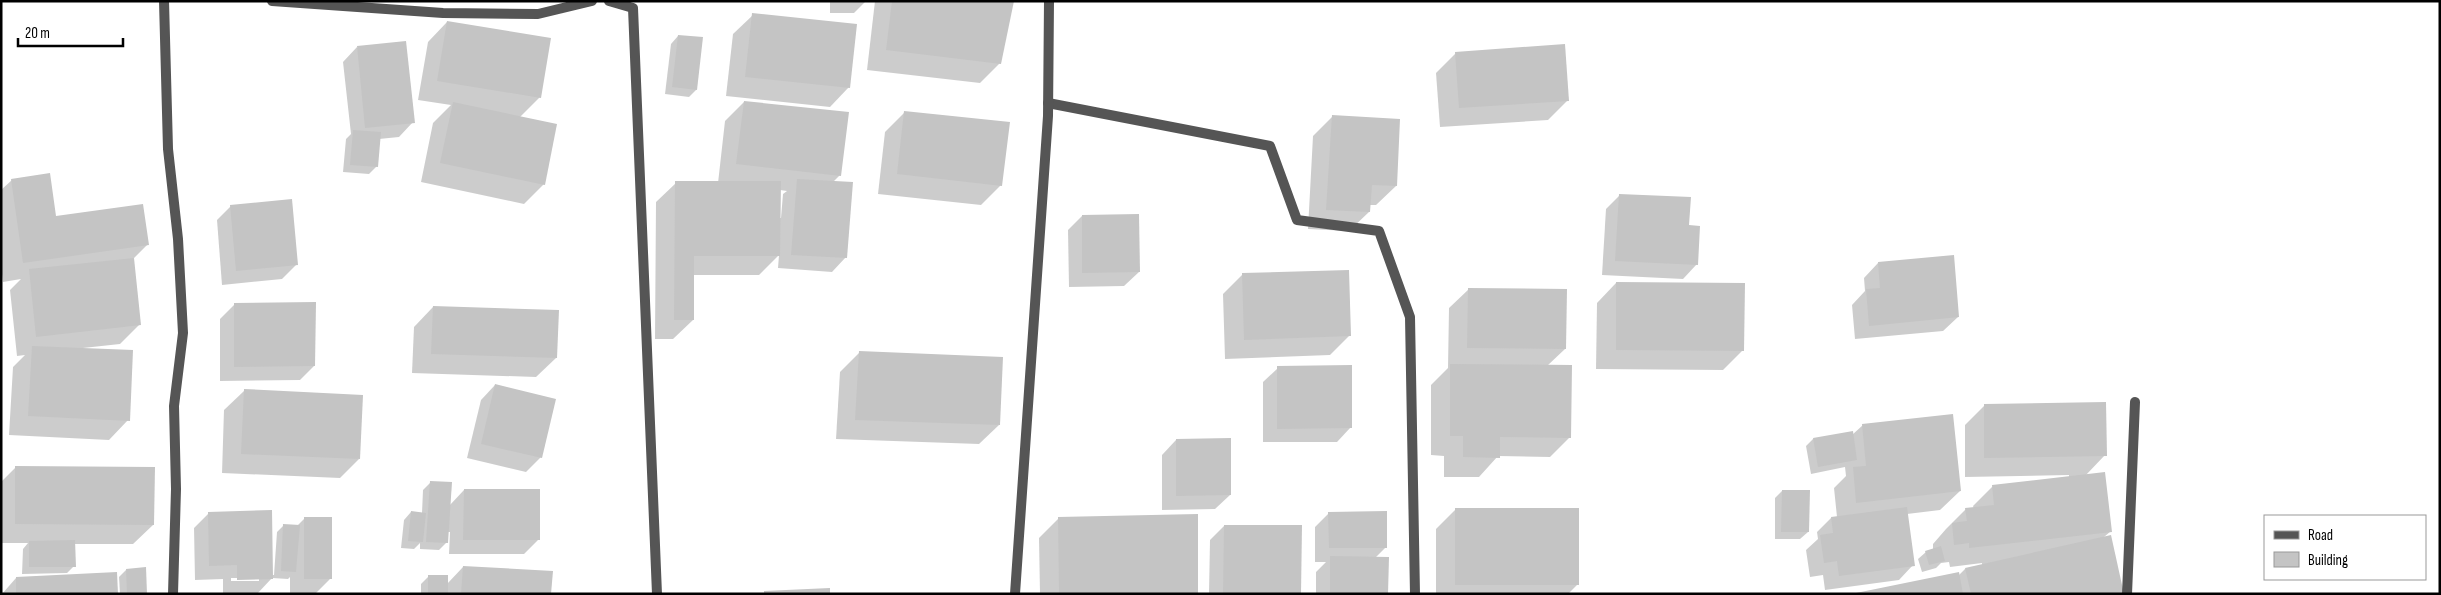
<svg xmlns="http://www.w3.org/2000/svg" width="2441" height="595" font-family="'Sofia Sans Condensed',sans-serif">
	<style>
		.shadow { fill: #0003; fill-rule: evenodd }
		.building { fill: #c4c4c4 }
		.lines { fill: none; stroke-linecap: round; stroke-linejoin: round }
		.minor { stroke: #555; stroke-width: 10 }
	</style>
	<rect width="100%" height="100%" fill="#fff"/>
	<g class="shadow">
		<polygon points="830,1 866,1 854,13 830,13"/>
		<polygon points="875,1 1013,1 1000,63 980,83 867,70"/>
		<polygon points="753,15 849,87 830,107 726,96 733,34"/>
		<polygon points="447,22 540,97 520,117 544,184 524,204 421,182 433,123 451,105 418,100 428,42"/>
		<polygon points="678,36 696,90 689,97 665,94 671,44"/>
		<polygon points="357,47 413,122 399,137 379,139 377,166 369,174 343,172 346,139 351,134 343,62"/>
		<polygon points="1456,53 1568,100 1548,120 1440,127 1436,73"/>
		<path d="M744 102 840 175 833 182 846 257 832 272 778 268 779 255 759 275H693V320L673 339H655L656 202 676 183H718L725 121ZM780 190 787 191 783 194 781 218H779Z"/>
		<polygon points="905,112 1001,185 981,205 878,194 885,132"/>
		<polygon points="1333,116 1396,186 1376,205 1369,205 1369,212 1349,231 1308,229 1313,136"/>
		<polygon points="12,180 55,217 148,244 133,259 140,324 120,344 83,348 128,420 109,440 9,435 13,367 25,355 17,356 10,290 21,279 3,282 1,266 1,190"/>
		<polygon points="1620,195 1688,226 1697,264 1683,279 1602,275 1606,209"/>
		<polygon points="231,206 296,265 282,279 222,285 217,220"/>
		<polygon points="1082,216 1139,272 1124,286 1069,287 1068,230"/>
		<polygon points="1878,263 1958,317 1943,331 1855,339 1852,305 1865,291 1864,278"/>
		<polygon points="1242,275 1349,336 1330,355 1225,359 1223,294"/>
		<polygon points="1616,283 1743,350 1723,370 1596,369 1597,303"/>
		<polygon points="1469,289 1565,349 1547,366 1570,437 1550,457 1498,456 1479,477 1444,477 1444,456 1431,455 1431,385 1448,368 1449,308"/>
		<polygon points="235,304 314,366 300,380 220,381 220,319"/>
		<polygon points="433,307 556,358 536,377 412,373 414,327"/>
		<polygon points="859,353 999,425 979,444 836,439 840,372"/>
		<polygon points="1278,368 1351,427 1337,442 1263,442 1263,382"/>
		<polygon points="495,385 541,457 526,472 467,458 481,400"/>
		<polygon points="244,391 359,459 340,478 222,473 224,410"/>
		<polygon points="1985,405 2105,455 2086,475 2111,531 2104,537 2122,594 1858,594 1958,576 1965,569 1982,565 1982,563 1950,567 1949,562 1941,563 1936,568 1922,572 1918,559 1926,552 1933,550 1933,544 1946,529 1966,509 1974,509 1973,506 1993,486 2069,477 2069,475 1965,477 1965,425"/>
		<polygon points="1863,425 1960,491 1940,510 1907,514 1913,565 1899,580 1825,590 1823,575 1810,577 1806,550 1818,539 1817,532 1831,518 1837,517 1834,488 1846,476 1845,467 1811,474 1806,446 1813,439 1852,435"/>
		<polygon points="1176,440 1230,495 1215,509 1162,510 1162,455"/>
		<polygon points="16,467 153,525 133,544 74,544 74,566 67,573 22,574 23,549 28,543 1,543 1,482"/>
		<polygon points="431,482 449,506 464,490 538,540 524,554 449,554 450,532 447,532 447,542 439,550 420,549 420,543 414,549 401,548 404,520 411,512 422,513 423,490"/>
		<polygon points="1782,491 1808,532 1800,539 1775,539 1775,498"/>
		<polygon points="1456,509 1578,584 1568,594 1436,594 1436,529"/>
		<polygon points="1329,513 1386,547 1375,558 1387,594 1316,594 1316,572 1326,562 1315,562 1315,527"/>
		<path d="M208 514 272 575H274L277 532 284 525 297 526 305 518 330 579 315 594H290V577L288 579 272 578 257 594H223V579L195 580 194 528ZM231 578H259V581H231Z"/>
		<polygon points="1059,518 1197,594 1040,594 1039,538"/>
		<polygon points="1224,526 1299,594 1209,594 1210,540"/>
		<polygon points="463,567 550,594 421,594 421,584 429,576 447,584"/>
		<polygon points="126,570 145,594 120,594 119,577"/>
		<polygon points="16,578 117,594 2,594"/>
	</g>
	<g class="building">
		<polygon points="892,1 1014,1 1001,64 886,50"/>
		<polygon points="752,13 857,24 850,88 745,77"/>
		<polygon points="447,21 551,38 541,98 437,81"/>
		<polygon points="678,35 703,37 697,90 672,87"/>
		<polygon points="406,41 415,123 365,128 357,46"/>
		<polygon points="1565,44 1569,101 1459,108 1455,52"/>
		<polygon points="744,101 849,112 841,176 736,164"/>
		<polygon points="453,102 557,124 545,185 440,163"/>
		<polygon points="904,111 1010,122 1002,186 897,174"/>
		<polygon points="1332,115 1400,119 1397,186 1372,185 1370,212 1326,210"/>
		<polygon points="353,130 381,132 378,167 350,165"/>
		<polygon points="50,173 56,216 143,204 149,245 23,263 11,179"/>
		<polygon points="797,179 853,182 847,258 791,255"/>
		<polygon points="675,181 781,181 780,256 694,256 694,320 674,320"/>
		<polygon points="1619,194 1691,197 1689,225 1700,226 1698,265 1615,261"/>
		<polygon points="292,199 298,265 236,271 230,205"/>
		<polygon points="1139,214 1140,272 1082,273 1082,215"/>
		<polygon points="1954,255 1959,317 1869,326 1866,289 1880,288 1878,262"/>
		<polygon points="134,258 141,325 36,337 29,269"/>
		<polygon points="1349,270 1351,336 1244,340 1242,273"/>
		<polygon points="1616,282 1745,283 1744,351 1616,350"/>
		<polygon points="1468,288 1567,289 1566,349 1467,348"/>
		<polygon points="316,302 315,366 234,367 234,303"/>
		<polygon points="433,306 559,310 557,358 431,354"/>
		<polygon points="32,346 133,350 130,421 28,416"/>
		<polygon points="859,351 1003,357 1000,425 855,420"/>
		<polygon points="1450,364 1572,365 1571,438 1500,437 1500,458 1463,457 1463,436 1450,436"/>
		<polygon points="1352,365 1352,428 1277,429 1277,366"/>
		<polygon points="495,384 556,399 542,458 481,444"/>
		<polygon points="244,389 363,395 360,459 241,454"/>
		<polygon points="2106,402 2107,456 1984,458 1984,404"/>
		<polygon points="1953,414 1961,491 1856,503 1853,467 1866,466 1862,424"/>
		<polygon points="1853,431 1857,460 1818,467 1813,438"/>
		<polygon points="1231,438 1231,495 1176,496 1176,439"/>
		<polygon points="15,466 155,467 154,525 15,524"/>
		<polygon points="2105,472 2112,532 1969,548 1969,543 1954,545 1952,523 1967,521 1965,508 1994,505 1992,485"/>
		<polygon points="430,481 452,482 448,543 426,542"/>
		<polygon points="464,489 540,489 540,540 463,540"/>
		<polygon points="1782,490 1810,490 1809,532 1781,532"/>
		<polygon points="1907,507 1915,566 1839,576 1837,561 1824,563 1820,535 1833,533 1831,517"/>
		<rect x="1455" y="508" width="124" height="77"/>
		<polygon points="272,510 273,579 237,580 237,565 209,566 208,512"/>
		<polygon points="411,511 426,513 423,542 408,541"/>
		<polygon points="1387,511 1387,548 1329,548 1328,512"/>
		<polygon points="1198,514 1198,594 1059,594 1058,517"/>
		<rect x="304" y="517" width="28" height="62"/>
		<polygon points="283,524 300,525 296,572 281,571"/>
		<polygon points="1224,525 1302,525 1301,594 1223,593"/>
		<polygon points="2111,535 2124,594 1971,594 1965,568"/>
		<polygon points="75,540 76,567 29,567 29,541"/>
		<polygon points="1941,546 1945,561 1929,565 1925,551"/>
		<polygon points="1330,556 1389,557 1388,594 1330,594"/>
		<polygon points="463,566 553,571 551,594 461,594"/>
		<polygon points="146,567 147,594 127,594 126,569"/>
		<polygon points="117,572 118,594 16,594 16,577"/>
		<polygon points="1959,572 1963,594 1856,594 1856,593"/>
		<rect x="428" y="575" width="20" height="19"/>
		<polygon points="830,588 830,594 764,594 764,591"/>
	</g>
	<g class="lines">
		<g class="minor">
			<polyline points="164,1 168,149 178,239 183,333 174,406 176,489 173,594"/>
			<polyline points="272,1 443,13 538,14 592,1"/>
			<polyline points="609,1 633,8 657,594"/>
			<polyline points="1048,103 1270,146 1297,220 1379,231 1410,317 1415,594"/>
			<polyline points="1015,594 1048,116 1049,1"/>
			<polyline points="2127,594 2135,402"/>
		</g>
	</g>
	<rect width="2441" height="595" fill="none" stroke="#000000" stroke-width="5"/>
	<rect x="2264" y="515" width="162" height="65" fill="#ffffff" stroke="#999999"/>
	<rect x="2274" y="531" width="25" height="8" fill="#555555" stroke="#999999"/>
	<text x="2308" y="540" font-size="15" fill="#000000">Road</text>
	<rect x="2274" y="552" width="25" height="15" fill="#c4c4c4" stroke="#999999"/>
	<text x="2308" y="565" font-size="15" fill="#000000">Building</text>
	<path d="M18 38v8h105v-8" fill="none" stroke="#000000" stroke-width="2.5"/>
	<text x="25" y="38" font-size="15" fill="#000000" stroke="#ffffff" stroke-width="4" paint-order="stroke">20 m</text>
</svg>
